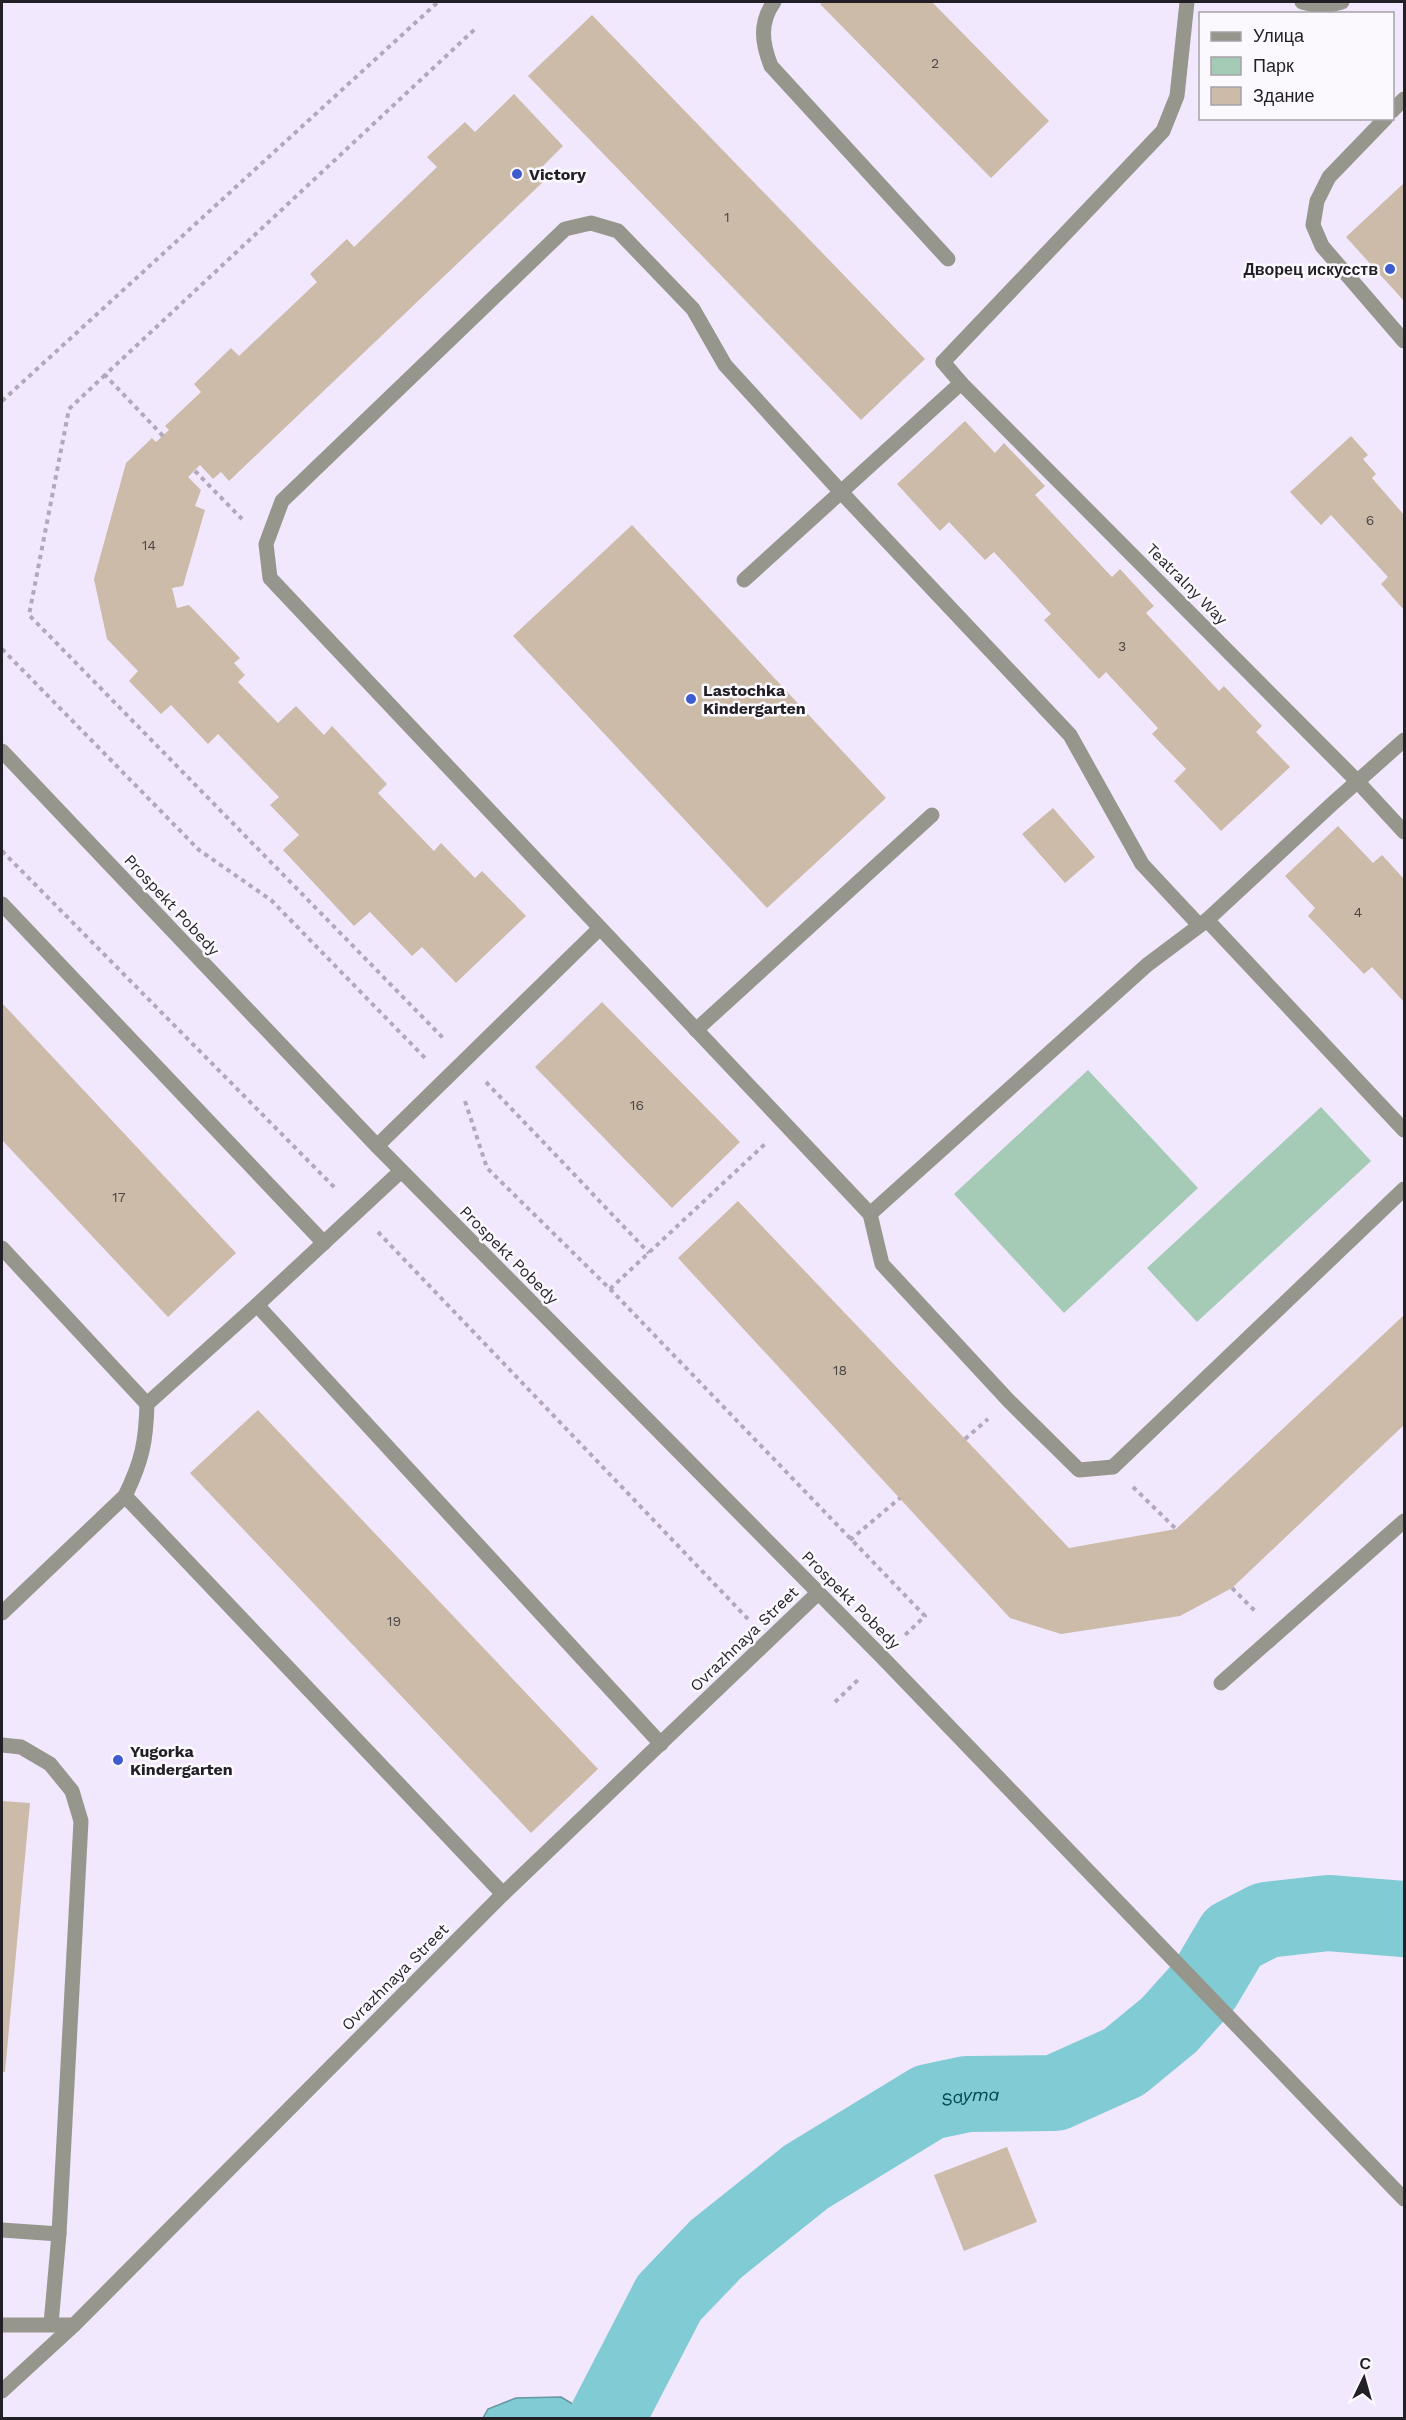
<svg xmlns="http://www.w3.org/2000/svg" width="1406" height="2420" font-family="'Work Sans',sans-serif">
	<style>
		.green { fill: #a5cab6 }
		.water { fill: #81cbd5; stroke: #6597a1; stroke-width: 1.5 }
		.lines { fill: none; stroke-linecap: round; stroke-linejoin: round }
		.river { stroke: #81cbd5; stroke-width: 76 }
		.building { fill: #cbbba8 }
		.path { stroke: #b1a8ba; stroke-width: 4; stroke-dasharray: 4.5 4.5; stroke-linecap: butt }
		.service { stroke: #97968c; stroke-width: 15 }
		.minor { stroke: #97968c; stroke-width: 15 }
		.tertiary { stroke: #97968c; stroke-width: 15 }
		.poi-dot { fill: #3e5cce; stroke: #fbf9fe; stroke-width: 2 }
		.labels { text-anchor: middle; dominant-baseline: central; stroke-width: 5; stroke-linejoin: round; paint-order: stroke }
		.number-label { font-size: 14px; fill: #4d4647 }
		.poi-label { font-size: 16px; font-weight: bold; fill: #231f27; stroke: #fbf9fe; text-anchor: start }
		.street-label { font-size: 16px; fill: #231f27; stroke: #fbf9fe }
		.water-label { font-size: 18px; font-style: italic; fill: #00474e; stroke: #fbf9fe }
	</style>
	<rect width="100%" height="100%" fill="#f2e8fe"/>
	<g class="green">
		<polygon points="1088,1070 1198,1188 1064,1313 954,1194"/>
		<polygon points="1321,1107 1371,1161 1197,1322 1147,1268"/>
	</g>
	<polygon class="water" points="561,2397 596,2418 483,2418 488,2409 516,2398"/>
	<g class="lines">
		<path class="river" id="s1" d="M607 2418 669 2298 716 2249 806 2177 929 2102 967 2094 1055 2093 1124 2062 1169 2025 1204 1986 1233 1937 1266 1920 1328 1913 1404 1919"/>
	</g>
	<g class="building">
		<polygon points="823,2 932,2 1049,121 991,178 820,4"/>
		<polygon points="592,15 925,359 861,420 528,76"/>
		<polygon points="514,94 563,146 535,174 543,182 229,481 221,472 213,479 200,465 188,477 201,490 195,506 205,510 183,586 172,588 177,608 189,605 240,658 234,663 245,675 238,682 278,723 296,706 324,735 332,726 387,784 378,793 434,851 441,843 475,878 482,871 526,916 456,983 422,947 412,956 370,912 354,926 283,850 299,835 270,805 279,797 218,734 208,744 171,705 161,714 129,681 138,671 107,639 94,579 126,463 152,438 156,442 169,430 165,426 201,392 194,384 231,348 239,356 317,282 310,274 347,239 354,247 437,167 427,157 465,122 475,132"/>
		<polygon points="1404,183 1404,301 1346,237"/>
		<polygon points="965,421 995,453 1004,443 1045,486 1035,495 1112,577 1120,569 1154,606 1146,613 1219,691 1224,686 1262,726 1256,732 1290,767 1221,831 1174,781 1186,769 1152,734 1158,728 1106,672 1099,679 1044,620 1051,614 994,552 985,560 949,522 940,531 897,484"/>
		<polygon points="1351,436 1368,455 1363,459 1376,474 1372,478 1404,515 1404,610 1381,584 1388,577 1331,515 1321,525 1290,492"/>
		<polygon points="632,525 886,798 767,908 513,636"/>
		<polygon points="1053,808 1095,857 1065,883 1022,834"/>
		<polygon points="1338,826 1373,863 1382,855 1404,879 1404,1002 1372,967 1364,974 1308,916 1315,908 1285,876"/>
		<polygon points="602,1002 740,1142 672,1208 535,1067"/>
		<polygon points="2,1003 236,1253 168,1317 2,1140"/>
		<polygon points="738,1201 1069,1548 1176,1529 1404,1315 1404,1425 1232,1588 1180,1616 1061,1634 1010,1618 678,1258"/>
		<polygon points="258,1410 598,1769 531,1833 190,1473"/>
		<polygon points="2,1801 30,1803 5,2072 2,2072"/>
		<polygon points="1007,2147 1037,2222 964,2251 934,2175"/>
	</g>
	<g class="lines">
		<g class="path">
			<polyline points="105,375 69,409 29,615 445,1040"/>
			<polyline points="2,401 438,2"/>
			<polyline points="163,436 105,375 475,29"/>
			<polyline points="195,471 242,519"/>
			<polyline points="2,649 199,850 271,900 425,1058"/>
			<polyline points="2,851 337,1190"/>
			<polyline points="486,1082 649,1253"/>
			<polyline points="465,1101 487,1168 610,1289 925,1616 903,1637"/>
			<polyline points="378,1232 748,1619"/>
			<polyline points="610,1289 765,1144"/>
			<polyline points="965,1439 988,1419"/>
			<polyline points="1133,1487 1176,1529"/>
			<polyline points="850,1540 900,1498"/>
			<polyline points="1232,1588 1257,1613"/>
			<polyline points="835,1702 861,1677"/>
		</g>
		<g class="service">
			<path d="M774 2C759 23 762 43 771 66L948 259"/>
			<polyline points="1302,2 1322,7 1342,2"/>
			<polyline points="1392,111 1404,99"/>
			<polyline points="1386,118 1329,177 1317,201 1313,225 1322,246 1404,341"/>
			<polyline points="943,362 1163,131 1177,96 1187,2"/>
			<polyline points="744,580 961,383"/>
			<polyline points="2,904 324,1243"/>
			<polyline points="1207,920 1404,1130"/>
			<polyline points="1199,925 1142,864 1070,735 841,492 725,365 693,309 618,231 591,223 565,229 282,501 266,544 270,578 870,1214 882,1264 1009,1401 1079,1470 1113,1467 1404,1189"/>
			<polyline points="696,1030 932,815"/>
			<polyline points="377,1146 600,928"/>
			<path d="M401 1171 257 1305 147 1404C146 1442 142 1461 125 1496L503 1894"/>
			<polyline points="870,1214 1147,965 1207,920 1332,804 1404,740"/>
			<polyline points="2,1248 147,1404"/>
			<polyline points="257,1305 661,1744"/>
			<polyline points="2,1613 125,1496"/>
			<polyline points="2,1745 21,1747 50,1764 72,1791 81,1821 59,2234 51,2324"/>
			<polyline points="2,2230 59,2234"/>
		</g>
		<g class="minor">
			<polyline points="943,362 961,383 1357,781 1404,832"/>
			<polyline points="1221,1683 1404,1521"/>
			<polyline points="2,2325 74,2325"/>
			<polyline points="2,2391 74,2325 503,1894 818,1593"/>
		</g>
		<polyline class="tertiary" points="2,751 377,1146 882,1657 1404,2199"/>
	</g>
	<g class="poi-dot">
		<circle cx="517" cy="174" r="6"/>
		<circle cx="1390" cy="269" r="6"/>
		<circle cx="691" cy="699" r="6"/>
		<circle cx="118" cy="1760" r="6"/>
	</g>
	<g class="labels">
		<g class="number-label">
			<text x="935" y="63">2</text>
			<text x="727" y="217">1</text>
			<text x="1370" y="520">6</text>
			<text x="149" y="545">14</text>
			<text x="1122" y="646">3</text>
			<text x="1358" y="912">4</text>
			<text x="637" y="1105">16</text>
			<text x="119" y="1197">17</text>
			<text x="840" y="1370">18</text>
			<text x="394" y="1621">19</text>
		</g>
		<g class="poi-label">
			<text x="529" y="174">Victory</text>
			<text x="1378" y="269" text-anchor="end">Дворец искусств</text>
			<text x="703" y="690">Lastochka<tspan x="703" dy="18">Kindergarten</tspan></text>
			<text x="130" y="1751">Yugorka<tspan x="130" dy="18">Kindergarten</tspan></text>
		</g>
		<g class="street-label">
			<text transform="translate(1187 584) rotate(45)">Teatralny Way</text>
			<text transform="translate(172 905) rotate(47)">Prospekt Pobedy</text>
			<text transform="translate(509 1255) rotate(45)">Prospekt Pobedy</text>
			<text transform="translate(851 1600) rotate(45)">Prospekt Pobedy</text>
			<text transform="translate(744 1639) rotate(-44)">Ovrazhnaya Street</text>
			<text transform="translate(395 1977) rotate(-45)">Ovrazhnaya Street</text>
		</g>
		<g class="water-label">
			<text stroke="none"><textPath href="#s1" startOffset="504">Sayma</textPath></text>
		</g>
	</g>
	<rect width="1406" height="2420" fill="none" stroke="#231f27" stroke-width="6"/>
	<rect x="1199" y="12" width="195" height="108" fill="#fbf9fe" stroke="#a5a2a8" stroke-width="1.5"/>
	<rect x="1211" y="32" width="30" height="9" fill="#97968c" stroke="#a5a2a8" stroke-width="1.5"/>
	<text x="1253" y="42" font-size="18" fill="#231f27">Улица</text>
	<rect x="1211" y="57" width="30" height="18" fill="#a5cab6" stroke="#a5a2a8" stroke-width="1.5"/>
	<text x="1253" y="72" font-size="18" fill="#231f27">Парк</text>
	<rect x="1211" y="87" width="30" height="18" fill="#cbbba8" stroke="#a5a2a8" stroke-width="1.5"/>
	<text x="1253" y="102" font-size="18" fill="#231f27">Здание</text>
	<g transform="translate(1364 2378) rotate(5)" stroke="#fbf9fe" stroke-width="4.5" paint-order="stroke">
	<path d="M0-4.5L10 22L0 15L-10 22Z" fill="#231f27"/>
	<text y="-9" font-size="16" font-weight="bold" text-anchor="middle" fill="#231f27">С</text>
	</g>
</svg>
